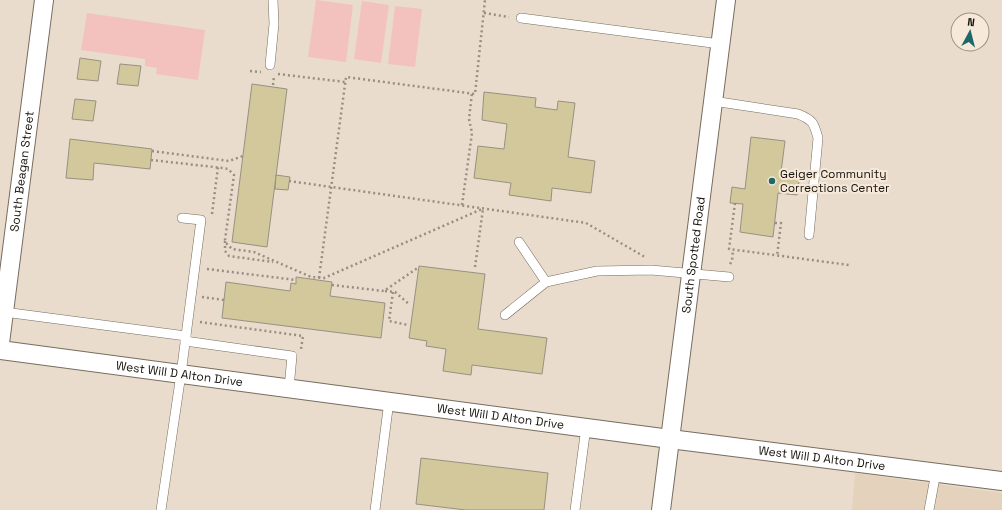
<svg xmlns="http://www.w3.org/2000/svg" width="1002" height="510" font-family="'Space Grotesk',sans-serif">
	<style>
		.built { fill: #e4d2bc }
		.green { fill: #f3c2bf }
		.building { fill: #d3c89c; stroke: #969281 }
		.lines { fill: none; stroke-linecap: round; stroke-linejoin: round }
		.service-casing { stroke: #776c5e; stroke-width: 10 }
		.minor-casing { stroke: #776c5e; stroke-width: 20 }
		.path { stroke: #988e82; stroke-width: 2.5; stroke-dasharray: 2 3; stroke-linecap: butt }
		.service { stroke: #fff; stroke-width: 9 }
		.minor { stroke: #fff; stroke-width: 18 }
		.poi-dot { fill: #1b6968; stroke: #f6e9d9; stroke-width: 1.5 }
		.labels { text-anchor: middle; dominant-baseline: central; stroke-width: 4; stroke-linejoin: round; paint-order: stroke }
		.street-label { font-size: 12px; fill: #16120c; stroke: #f6e9d9 }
		.poi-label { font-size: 12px; fill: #16120c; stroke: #f6e9d9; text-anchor: start }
	</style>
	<rect width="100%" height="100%" fill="#e9dccc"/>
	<polygon class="built" points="855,473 1002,493 1002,510 852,510"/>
	<g class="green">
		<polygon points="316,0 353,5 346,62 308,57"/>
		<polygon points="362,1 389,5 381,63 354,59"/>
		<polygon points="395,6 422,9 415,67 388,64"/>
		<polygon points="87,13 205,30 198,80 156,74 157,68 145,66 145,59 81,50"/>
	</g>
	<g class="building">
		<polygon points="80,58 101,61 98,81 77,79"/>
		<polygon points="120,64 141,66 138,86 117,84"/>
		<polygon points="252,84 287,89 267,247 232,242"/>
		<polygon points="484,92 536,98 535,107 557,110 558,101 575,103 568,157 595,161 591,193 552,188 551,201 509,195 511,183 474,178 478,146 504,149 507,124 482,120"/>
		<polygon points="75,99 96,101 93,121 72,119"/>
		<polygon points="751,137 785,141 781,172 800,175 797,195 778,193 773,237 740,232 743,204 730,203 732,187 745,189"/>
		<polygon points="70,139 152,149 150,169 94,163 93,180 66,178"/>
		<polygon points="276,175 290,177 288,190 275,189"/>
		<polygon points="419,266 485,274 478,329 547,338 542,374 472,365 471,375 443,371 446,349 426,346 427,341 409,338"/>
		<polygon points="296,277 332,282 330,296 385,303 381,338 222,318 226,282 290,291 291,283 296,284"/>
		<polygon points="421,458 548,473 544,510 466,510 416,504"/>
	</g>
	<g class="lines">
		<defs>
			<g id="service">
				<polyline points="521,18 720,44"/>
				<polyline points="270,65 274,24 273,0"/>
				<path d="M713 101 798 114C813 120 814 123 818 138L809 235"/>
				<polyline points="519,242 546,282"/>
				<polyline points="4,312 186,336"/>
				<polyline points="505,315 546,282 597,271 651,270 729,277"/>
				<polyline points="185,341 292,356 289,388"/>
				<polyline points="161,510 181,374 201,220 182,218"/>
				<polyline points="375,510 389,401"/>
				<polyline points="575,510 586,427"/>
				<polyline points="929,510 936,472"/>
			</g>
			<g id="minor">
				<path id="s1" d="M0 343 44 0"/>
				<path id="s2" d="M0 350 670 439 1002 481"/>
				<path id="s3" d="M661 510 726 0"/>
			</g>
		</defs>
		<use href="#service" class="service-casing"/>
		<use href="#minor" class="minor-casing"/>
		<g class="path">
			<polyline points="484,13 509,17"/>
			<polyline points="250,71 261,72"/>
			<polyline points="278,74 345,82"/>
			<polyline points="273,85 274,76"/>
			<polyline points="152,151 229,161 243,156"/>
			<polyline points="151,160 223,168 228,169 234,175 225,240 226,243 232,249 254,252 311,277 324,278 482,209"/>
			<polyline points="289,181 586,223 645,257"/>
			<polyline points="735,203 729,249 849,265"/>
			<polyline points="462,205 472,133 469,119 472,93"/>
			<polyline points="212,214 218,167"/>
			<polyline points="775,223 781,223 777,256"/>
			<polyline points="225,241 225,251 229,256 273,262"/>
			<polyline points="730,264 732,261 733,250"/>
			<polyline points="475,267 483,209"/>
			<polyline points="207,269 296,280"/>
			<polyline points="319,278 346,77 475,94 485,0"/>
			<polyline points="332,285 384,291 419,267"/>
			<polyline points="385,291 395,292 410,305"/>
			<polyline points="393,292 389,321 408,325"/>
			<polyline points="202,297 224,300"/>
			<polyline points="200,322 303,336 301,349"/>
		</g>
		<use href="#service" class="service"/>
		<use href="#minor" class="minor"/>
	</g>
	<circle class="poi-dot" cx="772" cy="181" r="4"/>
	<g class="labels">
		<g class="street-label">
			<text stroke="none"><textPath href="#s1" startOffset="173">South Beagan Street</textPath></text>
			<text stroke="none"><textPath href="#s3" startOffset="257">South Spotted Road</textPath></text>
			<text stroke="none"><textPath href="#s2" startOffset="181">West Will D Alton Drive</textPath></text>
			<text stroke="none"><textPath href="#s2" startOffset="505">West Will D Alton Drive</textPath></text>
			<text stroke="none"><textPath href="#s2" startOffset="829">West Will D Alton Drive</textPath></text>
		</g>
		<g class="poi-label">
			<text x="780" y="174">Geiger Community<tspan x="780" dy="14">Corrections Center</tspan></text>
		</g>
	</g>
	<g transform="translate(970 32) rotate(7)"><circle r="19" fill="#f6e9d9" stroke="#9c9387"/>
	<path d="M0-3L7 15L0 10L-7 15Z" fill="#1b6968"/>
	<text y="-6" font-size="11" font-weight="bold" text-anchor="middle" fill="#16120c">N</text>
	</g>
</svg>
